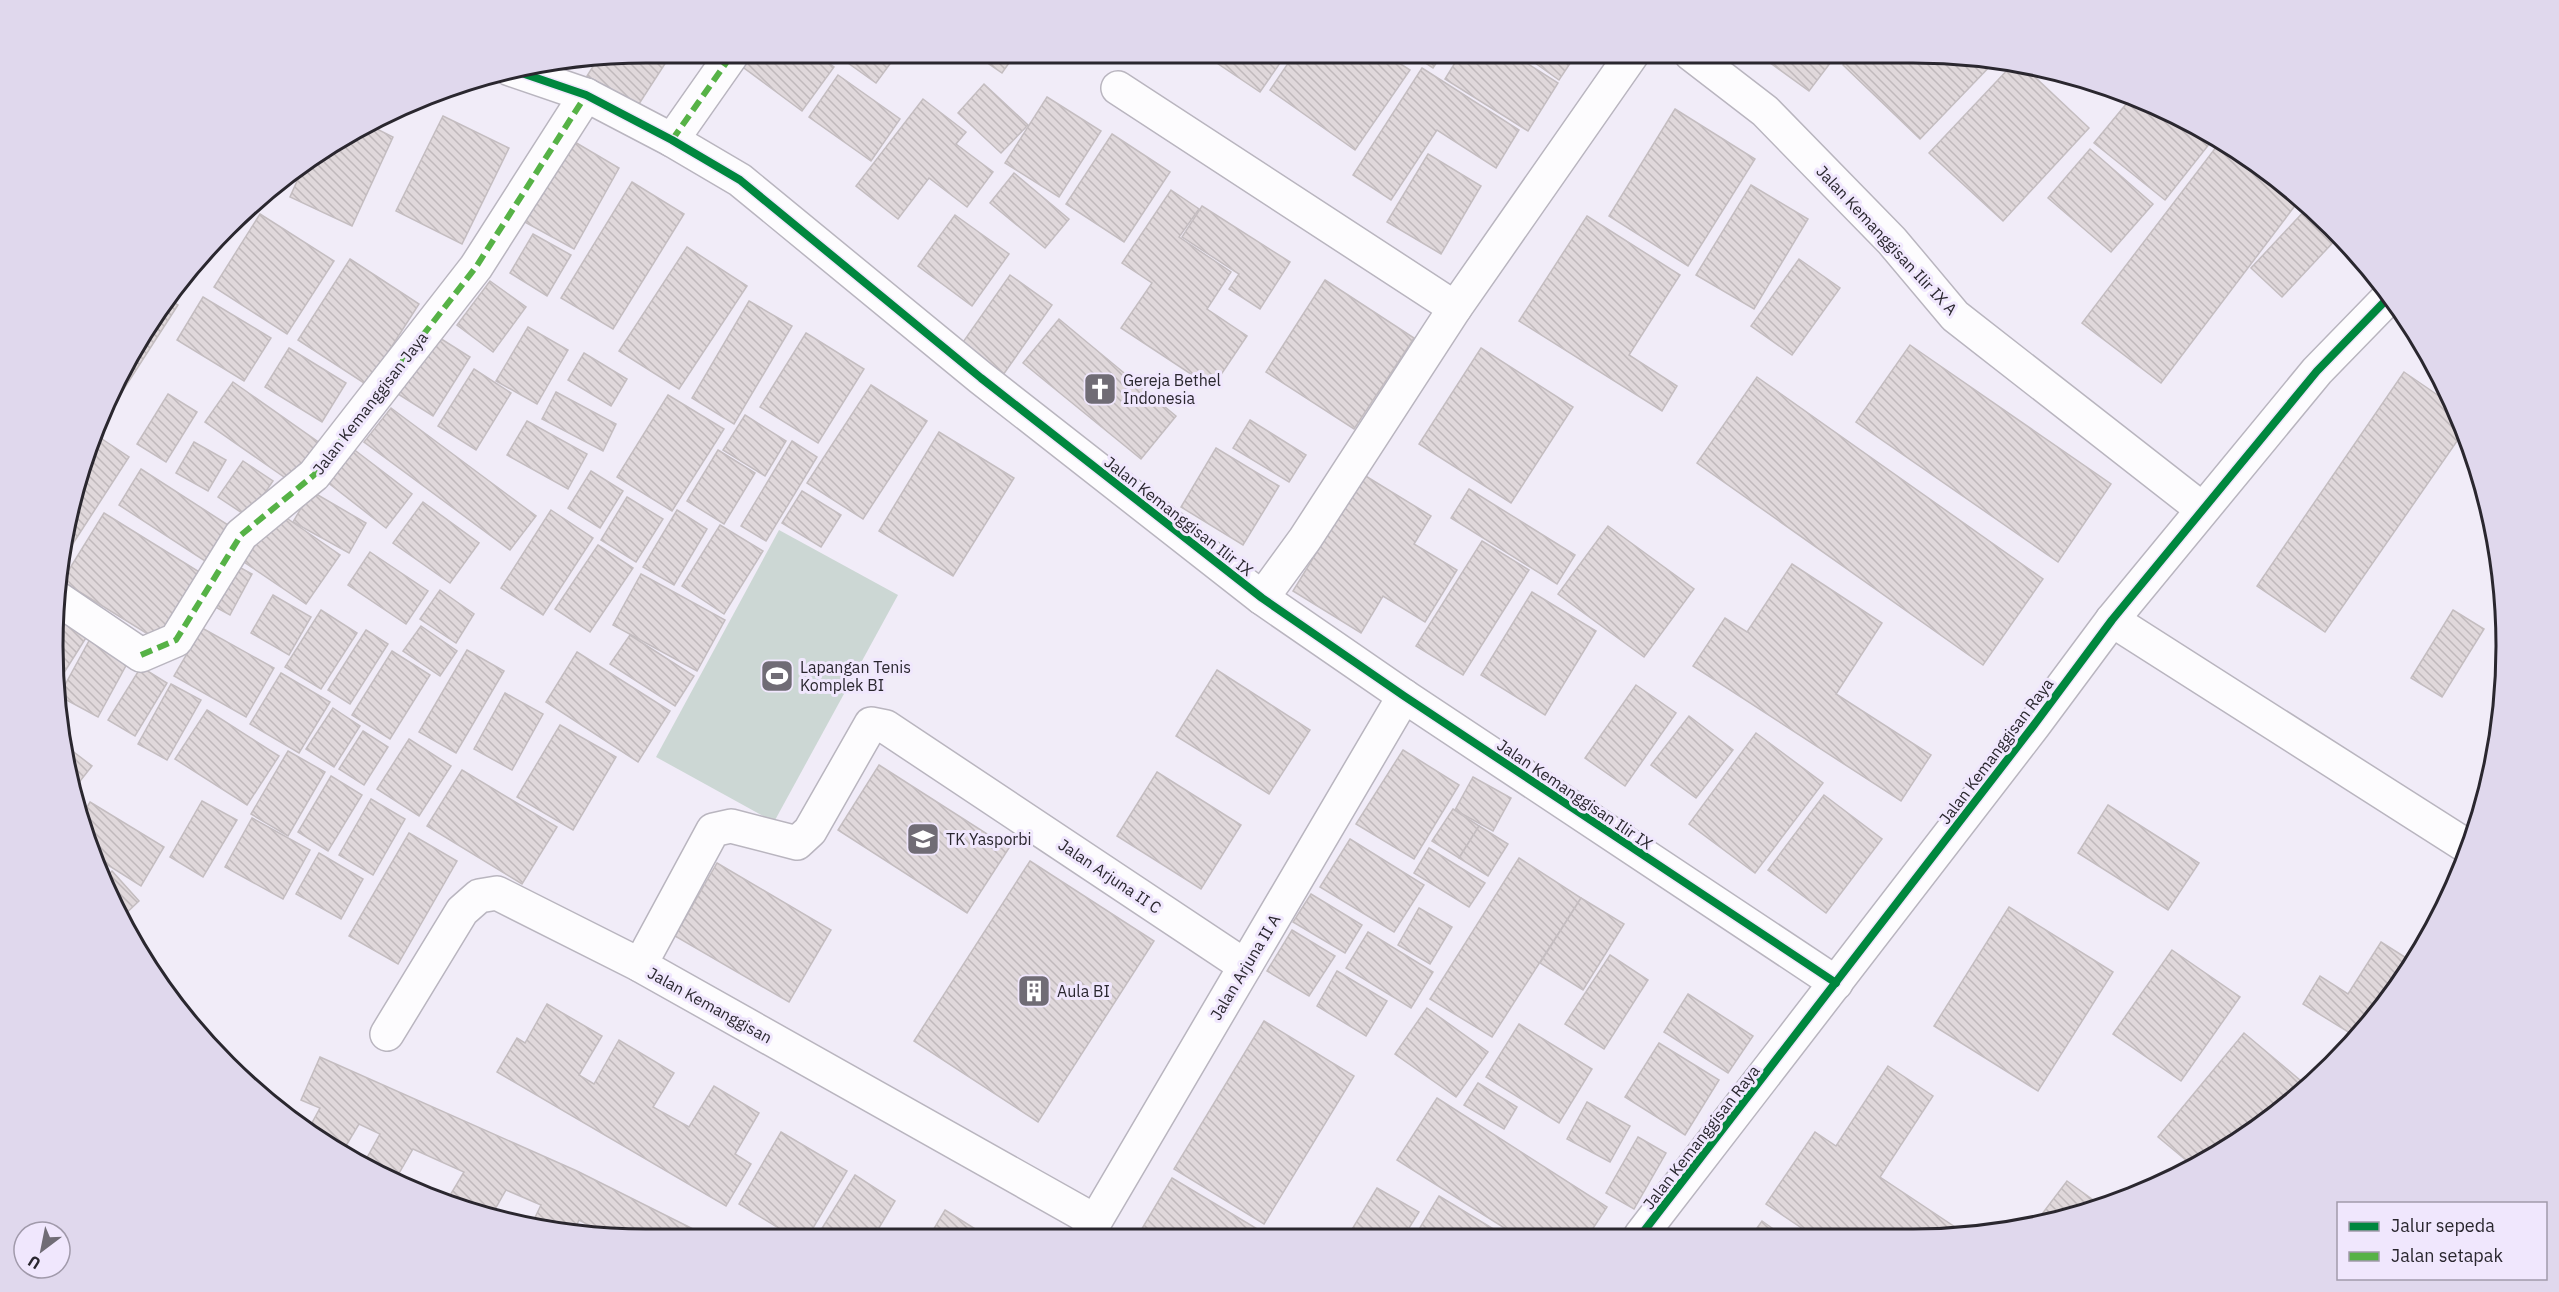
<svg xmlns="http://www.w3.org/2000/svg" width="2559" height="1292" font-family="'IBM Plex Sans',sans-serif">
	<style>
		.park { fill: #ccd7d4 }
		.building { fill: url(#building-back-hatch); stroke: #c4bdc0; stroke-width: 1.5 }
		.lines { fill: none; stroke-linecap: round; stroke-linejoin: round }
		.street-casing { stroke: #b9b5bf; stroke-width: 36 }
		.secondary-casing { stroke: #b9b5bf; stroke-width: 36 }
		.street { stroke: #fdfcfe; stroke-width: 33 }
		.secondary { stroke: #fdfcfe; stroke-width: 33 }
		.quiet { stroke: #56b246; stroke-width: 6; stroke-dasharray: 12 6; stroke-linecap: butt }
		.cycleway-casing { stroke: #f0e7fd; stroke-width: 11 }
		.cycleway { stroke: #00873e; stroke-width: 8 }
		.labels { text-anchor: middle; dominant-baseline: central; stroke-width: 6; stroke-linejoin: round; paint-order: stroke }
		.street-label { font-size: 16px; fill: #2a272f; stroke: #f0e7fd }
		.poi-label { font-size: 16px; fill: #2a272f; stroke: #f0e7fd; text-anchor: start }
		.rim { fill: none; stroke: #2a272f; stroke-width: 3 }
	</style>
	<defs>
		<pattern id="building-back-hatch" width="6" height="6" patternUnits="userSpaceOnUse" patternTransform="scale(1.5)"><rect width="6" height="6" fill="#e0d8db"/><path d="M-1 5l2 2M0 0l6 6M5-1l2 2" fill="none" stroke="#c0b9bc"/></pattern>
	</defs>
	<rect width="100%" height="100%" fill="#f1ecf8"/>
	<polygon class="park" points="779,530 898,595 774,822 656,757"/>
	<g class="building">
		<polygon points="646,52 672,53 637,107 587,76 599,57"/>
		<polygon points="749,53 814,53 834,67 802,111 740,65"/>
		<polygon points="834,53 898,53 876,83"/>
		<polygon points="973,53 1016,53 1002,73"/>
		<polygon points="1202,53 1287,53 1260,92"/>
		<polygon points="1295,53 1384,53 1410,70 1355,150 1270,90"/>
		<polygon points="1410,53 1443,53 1433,68"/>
		<polygon points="1461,53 1511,53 1558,83 1528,131 1445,79"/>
		<polygon points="1521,53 1577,53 1559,80"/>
		<polygon points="1758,54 1837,54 1809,91"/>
		<polygon points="1853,54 1951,54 1995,61 1920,139 1843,65"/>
		<polygon points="2013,64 2022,65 2089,128 2003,221 1929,153"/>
		<polygon points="1422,68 1519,130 1496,168 1437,130 1391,200 1353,175"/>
		<polygon points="838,75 900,119 871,161 809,117"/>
		<polygon points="984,84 1028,125 1001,153 958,113"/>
		<polygon points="1047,97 1101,131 1059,197 1005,163"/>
		<polygon points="2132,97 2175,114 2214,138 2165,200 2094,143"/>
		<polygon points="923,99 966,132 956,144 993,172 967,207 929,178 898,219 856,186"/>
		<polygon points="1675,109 1755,159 1688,266 1609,216"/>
		<polygon points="443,116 509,148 462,244 396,211"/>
		<polygon points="367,124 393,137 352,226 290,197 306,161 350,132"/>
		<polygon points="1112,134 1170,172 1124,242 1066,204"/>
		<polygon points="568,138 619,168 574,249 521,220"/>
		<polygon points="2220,142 2274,175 2300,199 2161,383 2082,323"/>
		<polygon points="2090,149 2153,204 2111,252 2048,198"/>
		<polygon points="1428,154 1481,186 1441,254 1387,222"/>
		<polygon points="1014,173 1069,219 1045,248 990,203"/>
		<polygon points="632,182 684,214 613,329 561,298"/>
		<polygon points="1751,185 1808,219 1754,309 1696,275"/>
		<polygon points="1171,190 1199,209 1179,237 1231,272 1207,309 1247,336 1212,388 1121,328 1152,283 1122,263"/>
		<polygon points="1202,206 1290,262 1260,309 1229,289 1239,274 1182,237"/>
		<polygon points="2308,207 2339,236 2282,297 2251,268"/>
		<polygon points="260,214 334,261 287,334 214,287"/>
		<polygon points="955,215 1009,254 972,306 918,266"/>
		<polygon points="1587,216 1680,275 1629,355 1677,386 1662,411 1519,321"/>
		<polygon points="533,234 571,255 547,296 510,273"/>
		<polygon points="687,247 747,286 679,389 619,351"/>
		<polygon points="350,259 419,304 367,385 298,340"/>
		<polygon points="1799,259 1840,288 1792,355 1751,326"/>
		<polygon points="1010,275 1052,305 1003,375 961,345"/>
		<polygon points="1325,280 1414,338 1354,429 1266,372"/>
		<polygon points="490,281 526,307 493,352 457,325"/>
		<polygon points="203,297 271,338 244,381 177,340"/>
		<polygon points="168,299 178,305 111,409 105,404 132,349"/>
		<polygon points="749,301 792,326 734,424 692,398"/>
		<polygon points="1059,319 1176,416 1141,459 1023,363"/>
		<polygon points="528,327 568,350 537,404 496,381"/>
		<polygon points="806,333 864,369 818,443 760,407"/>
		<polygon points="435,335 470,357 433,416 398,394"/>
		<polygon points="1910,345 2111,484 2058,562 1856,422"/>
		<polygon points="289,348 346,383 322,422 265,387"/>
		<polygon points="1481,348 1573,407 1511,503 1419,444"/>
		<polygon points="584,353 627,379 611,406 568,380"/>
		<polygon points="474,369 511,393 476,450 438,426"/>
		<polygon points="2404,372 2452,405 2464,431 2325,632 2257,586"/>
		<polygon points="1757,377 2043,579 1983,665 1697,463"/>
		<polygon points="233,382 324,446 297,486 205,422"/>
		<polygon points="871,385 927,421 863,519 807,483"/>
		<polygon points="556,392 616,424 603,451 542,419"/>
		<polygon points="168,394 197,412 166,462 137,444"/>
		<polygon points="668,395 724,429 672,511 617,477"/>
		<polygon points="391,408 536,516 510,550 364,442"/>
		<polygon points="745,415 786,441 765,476 723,450"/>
		<polygon points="1250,420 1306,455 1289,482 1233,448"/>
		<polygon points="527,421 587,454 568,489 507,455"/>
		<polygon points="939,432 1014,478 953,576 879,531"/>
		<polygon points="93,433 129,457 61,562 64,530"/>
		<polygon points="792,441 817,457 766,541 741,526"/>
		<polygon points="194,442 226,460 208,491 176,473"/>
		<polygon points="352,448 412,494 386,528 326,481"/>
		<polygon points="1216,448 1279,486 1243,545 1181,507"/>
		<polygon points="718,450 755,473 724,524 687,501"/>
		<polygon points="243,461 273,481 248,517 218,497"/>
		<polygon points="141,469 228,525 205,561 119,505"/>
		<polygon points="591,471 623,491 600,528 568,508"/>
		<polygon points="1364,475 1431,516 1414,544 1457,570 1425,622 1383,596 1361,633 1293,591"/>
		<polygon points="1469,489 1575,555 1557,584 1451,518"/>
		<polygon points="311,491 366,523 349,553 293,522"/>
		<polygon points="802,491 841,515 821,547 782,523"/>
		<polygon points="627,497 663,519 636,562 601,540"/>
		<polygon points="423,502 479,543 450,583 393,543"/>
		<polygon points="275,510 340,555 306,604 241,560"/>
		<polygon points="551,510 593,538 543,615 501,588"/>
		<polygon points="677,510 707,529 674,585 643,567"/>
		<polygon points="104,513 201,573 159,641 62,581"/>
		<polygon points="720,525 763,551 724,614 682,586"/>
		<polygon points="1608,526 1694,589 1644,657 1558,594"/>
		<polygon points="1482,541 1529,570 1463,675 1416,646"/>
		<polygon points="598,545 633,568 590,632 555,609"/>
		<polygon points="370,552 428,591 406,624 348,585"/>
		<polygon points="230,562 252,574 230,615 208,603"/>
		<polygon points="1792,564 1882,623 1836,694 1931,755 1901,801 1693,666 1725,618 1747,632"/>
		<polygon points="641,574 725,620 697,671 613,625"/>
		<polygon points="440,590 474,614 456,643 420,619"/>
		<polygon points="1532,592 1596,631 1545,715 1481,675"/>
		<polygon points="273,595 311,617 289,655 251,633"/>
		<polygon points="321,610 357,633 321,689 285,667"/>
		<polygon points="2453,610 2484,629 2442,697 2411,678"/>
		<polygon points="56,613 89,633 55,687 53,646"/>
		<polygon points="421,626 457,651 440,676 403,651"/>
		<polygon points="202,628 274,668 246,717 174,676"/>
		<polygon points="366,630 388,644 350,704 328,690"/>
		<polygon points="630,635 694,676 675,706 610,664"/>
		<polygon points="90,639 129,660 98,717 59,696"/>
		<polygon points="467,650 504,671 456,753 419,732"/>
		<polygon points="392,651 430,675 390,739 352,715"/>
		<polygon points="577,652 670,711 638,762 546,702"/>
		<polygon points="141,667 167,683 135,736 108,720"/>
		<polygon points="1217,670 1310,730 1269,794 1176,736"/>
		<polygon points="281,673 330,702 299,753 250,724"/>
		<polygon points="171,684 201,700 167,760 138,744"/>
		<polygon points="1636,685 1676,713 1625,786 1585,758"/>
		<polygon points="505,693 543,714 512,770 474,749"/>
		<polygon points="333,708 360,726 334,767 306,749"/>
		<polygon points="207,710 279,756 247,805 175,759"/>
		<polygon points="1689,716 1733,750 1696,798 1651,765"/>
		<polygon points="560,725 616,757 573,830 517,797"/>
		<polygon points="363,731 388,747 364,785 339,769"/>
		<polygon points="1756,733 1823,783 1755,873 1689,824"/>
		<polygon points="409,739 451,766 419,816 377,789"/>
		<polygon points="62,743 92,766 73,790"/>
		<polygon points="1403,750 1459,785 1414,859 1356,824"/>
		<polygon points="288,751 325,772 288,836 251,814"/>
		<polygon points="879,765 1009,848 967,913 838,830"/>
		<polygon points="462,770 557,827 522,884 427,826"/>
		<polygon points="1157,772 1241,825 1201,889 1117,836"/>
		<polygon points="331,776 362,795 328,851 298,832"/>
		<polygon points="1473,777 1511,798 1493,831 1455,810"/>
		<polygon points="1824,795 1882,839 1826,913 1768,870"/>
		<polygon points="371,799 405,819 373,875 339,855"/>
		<polygon points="202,801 237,820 203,877 170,857"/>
		<polygon points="90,802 164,847 141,886 92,855 80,819"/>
		<polygon points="2108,805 2199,863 2168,910 2078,853"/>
		<polygon points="1453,809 1479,826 1459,858 1432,841"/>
		<polygon points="252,818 310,850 283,899 225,867"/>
		<polygon points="1479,826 1508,844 1488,876 1459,858"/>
		<polygon points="409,833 457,861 398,964 349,936"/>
		<polygon points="1350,839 1424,885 1394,932 1320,887"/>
		<polygon points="1429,848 1485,883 1469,907 1414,873"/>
		<polygon points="319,853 363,879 341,919 296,894"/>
		<polygon points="1519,858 1581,898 1492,1037 1430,999"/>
		<polygon points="1030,861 1154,941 1038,1122 914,1041"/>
		<polygon points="717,863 831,930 789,1002 675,936"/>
		<polygon points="112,871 139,901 120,919 102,880"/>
		<polygon points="1311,894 1362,925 1345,953 1293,922"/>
		<polygon points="1581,898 1624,924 1583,990 1540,963"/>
		<polygon points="2009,907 2113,972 2038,1091 1934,1026"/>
		<polygon points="1419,908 1452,927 1430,964 1398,945"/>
		<polygon points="1292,930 1335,956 1309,996 1267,971"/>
		<polygon points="1368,932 1433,972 1411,1008 1346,968"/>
		<polygon points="2381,942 2411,961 2358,1038 2303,1004 2320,976 2348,994"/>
		<polygon points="2172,950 2240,997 2181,1081 2113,1034"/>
		<polygon points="1610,955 1648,980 1604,1049 1565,1024"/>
		<polygon points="1337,971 1387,1001 1366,1036 1317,1006"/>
		<polygon points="1688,994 1753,1036 1728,1073 1664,1032"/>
		<polygon points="547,1004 602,1036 579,1075 594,1084 619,1040 674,1073 653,1107 689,1127 714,1086 759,1113 735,1154 751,1164 726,1206 497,1072 517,1038 525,1043"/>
		<polygon points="1427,1008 1488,1052 1456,1097 1395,1054"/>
		<polygon points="1264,1021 1354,1076 1264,1224 1174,1169"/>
		<polygon points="1519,1024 1592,1069 1559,1123 1486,1077"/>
		<polygon points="2244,1033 2307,1086 2274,1117 2192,1165 2158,1137"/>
		<polygon points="1659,1043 1719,1080 1685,1135 1625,1097"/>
		<polygon points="320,1057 577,1171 711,1238 614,1238 579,1220 573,1233 531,1226 541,1205 506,1190 490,1218 446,1202 464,1172 413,1149 394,1182 363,1165 380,1134 359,1124 341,1154 307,1132 320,1108 301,1100"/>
		<polygon points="1888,1066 1933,1096 1880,1177 1955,1227 1950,1235 1812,1235 1766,1204 1815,1132 1836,1146"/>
		<polygon points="1478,1083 1517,1107 1504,1129 1464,1105"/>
		<polygon points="1437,1098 1607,1207 1588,1236 1517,1236 1397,1160"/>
		<polygon points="1587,1102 1630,1126 1610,1162 1567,1139"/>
		<polygon points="781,1132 847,1171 807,1238 795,1238 739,1204"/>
		<polygon points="1638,1137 1666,1153 1634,1209 1606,1193"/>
		<polygon points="855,1175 895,1201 877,1231 888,1237 816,1238"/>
		<polygon points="1172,1178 1269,1236 1137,1237"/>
		<polygon points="2067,1181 2100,1205 2036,1222"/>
		<polygon points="1377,1188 1419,1212 1404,1236 1348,1236"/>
		<polygon points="1439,1196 1505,1236 1415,1236"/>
		<polygon points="945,1210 988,1237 929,1237"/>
		<polygon points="1762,1221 1782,1235 1752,1235"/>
	</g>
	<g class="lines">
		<defs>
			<g id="street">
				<polyline points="1691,54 1765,111 1892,241 1955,316 2202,509"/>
				<polyline points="1118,88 1455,308"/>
				<polyline points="672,140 733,53"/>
				<polyline points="57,598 141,655 176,640 241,535 314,475 476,267 586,95"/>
				<polyline points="1262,598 1305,539 1455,308 1633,53"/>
				<polyline points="2112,620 2468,847"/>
				<polyline points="640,965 713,830 731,826 797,843 810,831 871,724 886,727 1245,966"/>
				<polyline points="387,1034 462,911 479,896 497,893 640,965 1095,1221"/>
				<polyline points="1086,1237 1404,696"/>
			</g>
			<g id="secondary">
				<polyline points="510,69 586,95 672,140 740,180 981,378 1262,598 1404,696 1836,983"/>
				<polyline points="1641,1235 2034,725 2112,620 2317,371 2389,297"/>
			</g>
		</defs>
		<use href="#street" class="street-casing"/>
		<use href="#secondary" class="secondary-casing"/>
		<use href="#street" class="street"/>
		<use href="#secondary" class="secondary"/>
		<g class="quiet">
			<polyline points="672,140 733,53"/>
			<polyline points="141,655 176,640 241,535 314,475 476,267 586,95"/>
		</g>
		<defs>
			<g id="cycleway">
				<polyline points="510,69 586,95 672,140 740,180 981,378 1262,598 1404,696 1836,983"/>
				<polyline points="1641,1235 2034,725 2112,620 2317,371 2389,297"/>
			</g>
		</defs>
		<use href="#cycleway" class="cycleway-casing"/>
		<use href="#cycleway" class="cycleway"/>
	</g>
	<defs>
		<symbol id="church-square" viewBox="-11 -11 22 22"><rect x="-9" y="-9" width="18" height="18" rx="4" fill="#706c75" stroke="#f0e7fd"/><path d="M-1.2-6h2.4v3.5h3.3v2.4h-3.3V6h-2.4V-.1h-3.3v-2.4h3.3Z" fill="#fff"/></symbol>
		<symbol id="stadium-square" viewBox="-11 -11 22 22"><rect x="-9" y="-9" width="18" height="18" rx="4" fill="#706c75" stroke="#f0e7fd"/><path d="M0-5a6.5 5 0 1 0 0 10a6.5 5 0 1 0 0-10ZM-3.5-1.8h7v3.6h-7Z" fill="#fff"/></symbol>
		<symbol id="school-square" viewBox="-11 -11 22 22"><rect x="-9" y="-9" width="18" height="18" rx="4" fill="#706c75" stroke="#f0e7fd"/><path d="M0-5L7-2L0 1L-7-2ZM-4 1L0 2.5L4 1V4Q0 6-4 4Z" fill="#fff"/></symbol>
		<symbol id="building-square" viewBox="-11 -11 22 22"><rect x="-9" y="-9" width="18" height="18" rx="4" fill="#706c75" stroke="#f0e7fd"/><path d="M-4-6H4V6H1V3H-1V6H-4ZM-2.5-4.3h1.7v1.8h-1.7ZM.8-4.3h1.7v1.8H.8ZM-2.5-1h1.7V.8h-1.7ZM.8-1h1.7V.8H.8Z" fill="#fff"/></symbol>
	</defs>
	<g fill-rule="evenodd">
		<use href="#church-square" x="1081" y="370" width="38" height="38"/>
		<use href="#stadium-square" x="758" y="657" width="38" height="38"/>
		<use href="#school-square" x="904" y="820" width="38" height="38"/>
		<use href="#building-square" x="1015" y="972" width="38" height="38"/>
	</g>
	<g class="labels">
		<g class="street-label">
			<text transform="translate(1887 240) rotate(47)">Jalan Kemanggisan Ilir IX A</text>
			<text transform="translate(370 403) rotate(-52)">Jalan Kemanggisan Jaya</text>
			<text transform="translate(1179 516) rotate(38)">Jalan Kemanggisan Ilir IX</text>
			<text transform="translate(1996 751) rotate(-53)">Jalan Kemanggisan Raya</text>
			<text transform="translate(1575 794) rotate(34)">Jalan Kemanggisan Ilir IX</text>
			<text transform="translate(1110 876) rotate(34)">Jalan Arjuna II C</text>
			<text transform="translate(1245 967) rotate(-59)">Jalan Arjuna II A</text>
			<text transform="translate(710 1005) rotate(29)">Jalan Kemanggisan</text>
			<text transform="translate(1701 1137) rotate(-52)">Jalan Kemanggisan Raya</text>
		</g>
		<g class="poi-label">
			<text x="1123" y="380">Gereja Bethel<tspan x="1123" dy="18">Indonesia</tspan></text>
			<text x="800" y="667">Lapangan Tenis<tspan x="800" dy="18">Komplek BI</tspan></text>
			<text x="946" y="839">TK Yasporbi</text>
			<text x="1057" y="991">Aula BI</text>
		</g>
	</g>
	<path d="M0 0H2559V1292H0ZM646 63H1913A583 583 0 0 1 2496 646V646A583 583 0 0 1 1913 1229H646A583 583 0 0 1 63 646V646A583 583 0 0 1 646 63Z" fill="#e0d8ed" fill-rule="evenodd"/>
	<path class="rim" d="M646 63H1913A583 583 0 0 1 2496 646V646A583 583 0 0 1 1913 1229H646A583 583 0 0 1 63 646V646A583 583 0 0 1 646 63Z"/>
	<rect x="2337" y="1202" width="210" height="78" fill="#f0e7fd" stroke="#a19aab" stroke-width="1.5"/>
	<rect x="2349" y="1222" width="30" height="9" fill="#00873e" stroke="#a19aab" stroke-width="1.5"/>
	<text x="2391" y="1232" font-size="18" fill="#2a272f">Jalur sepeda</text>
	<rect x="2349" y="1252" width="30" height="9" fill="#56b246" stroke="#a19aab" stroke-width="1.5"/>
	<text x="2391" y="1262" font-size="18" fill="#2a272f">Jalan setapak</text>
	<g transform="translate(42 1250) rotate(212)"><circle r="28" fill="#f0e7fd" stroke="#a19aab" stroke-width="1.5"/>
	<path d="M0-4.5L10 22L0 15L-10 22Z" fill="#706c75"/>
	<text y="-9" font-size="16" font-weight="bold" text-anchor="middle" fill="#2a272f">U</text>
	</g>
</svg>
